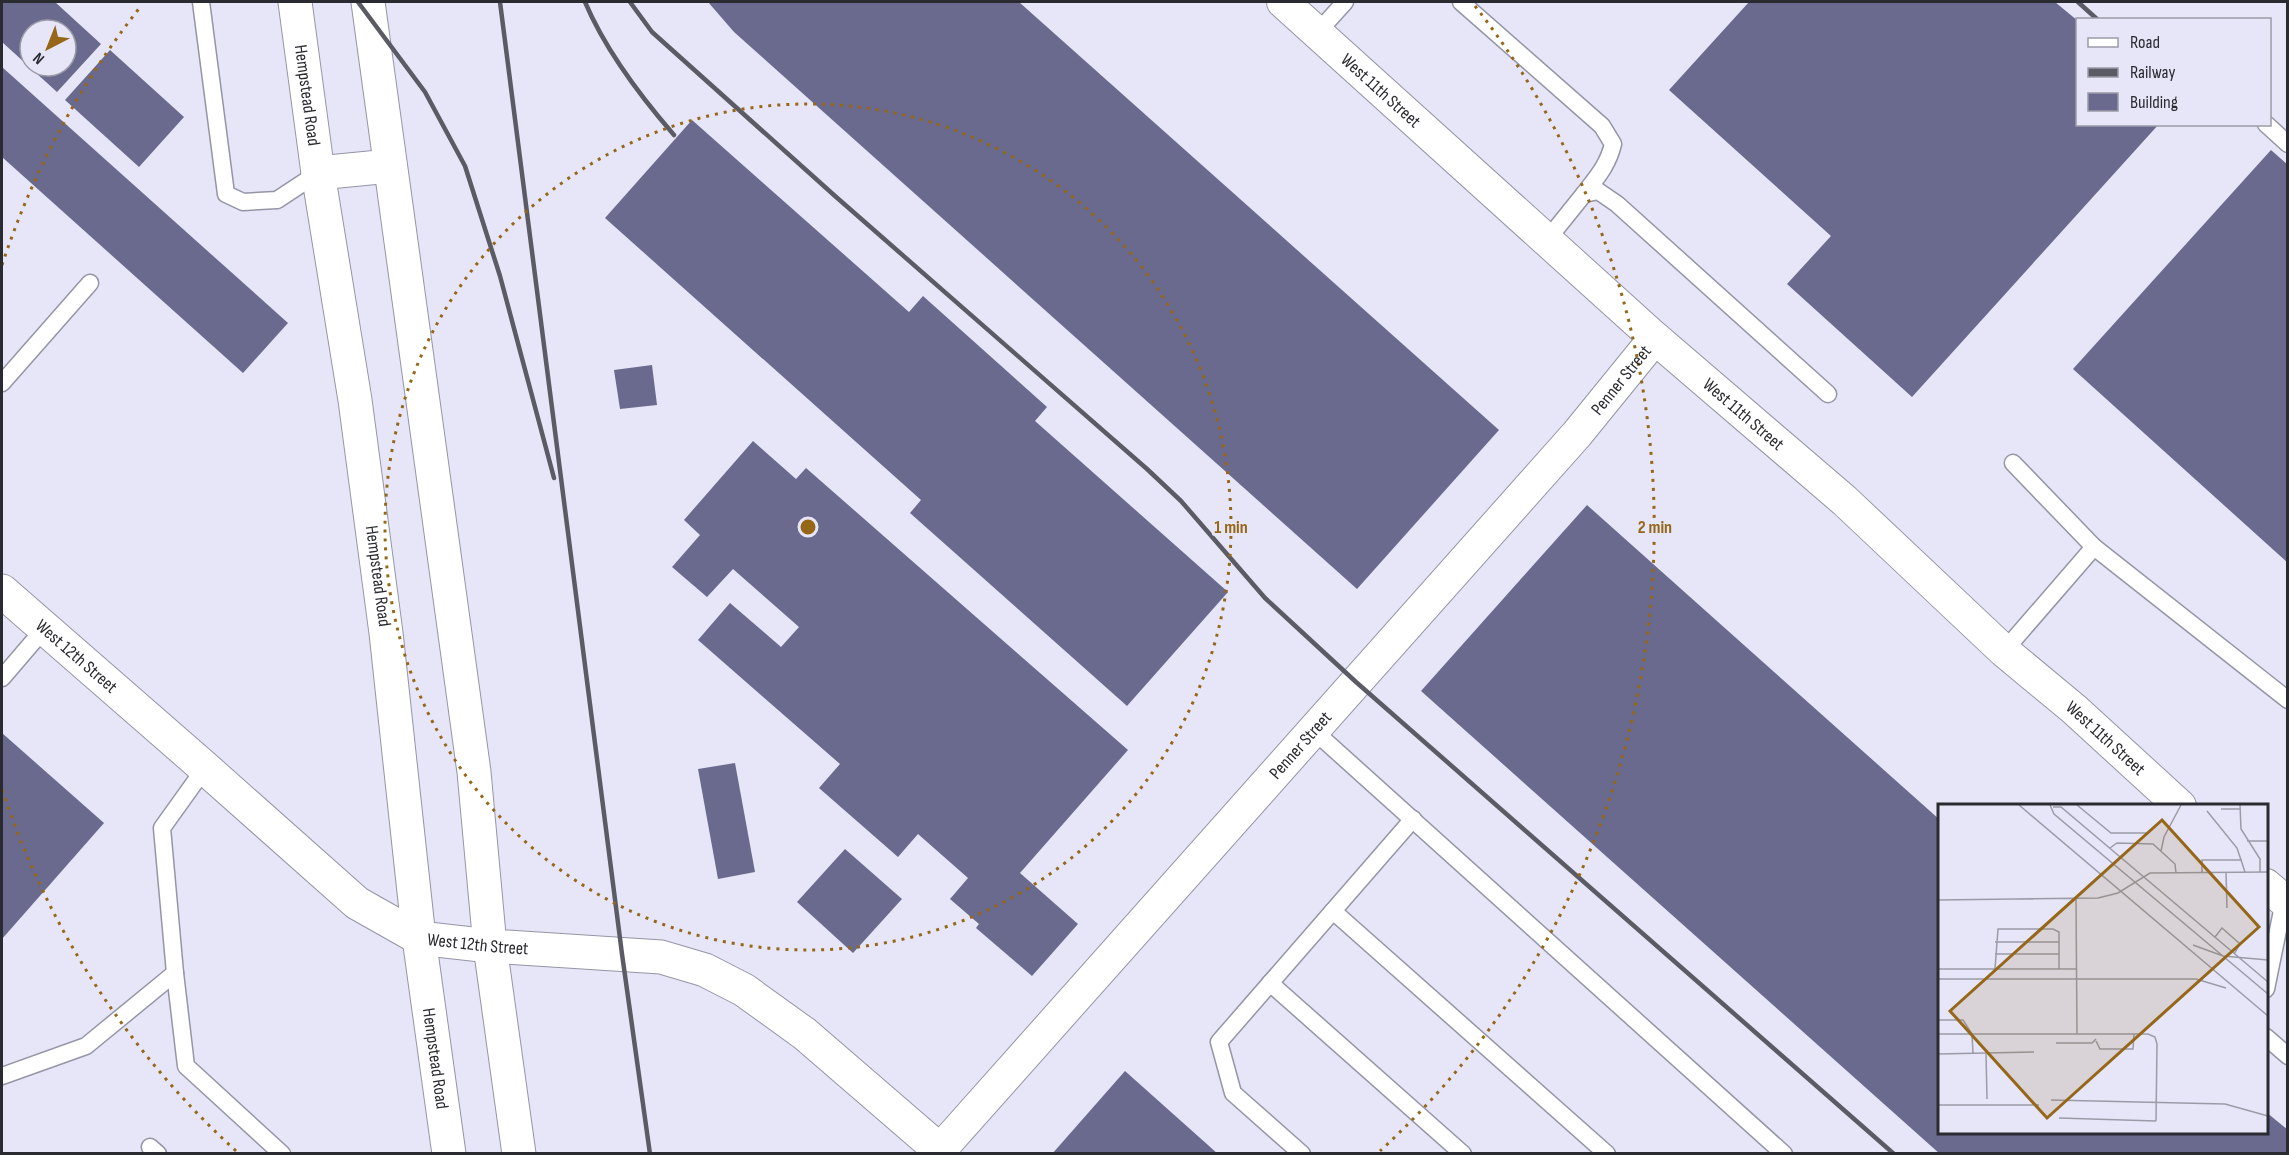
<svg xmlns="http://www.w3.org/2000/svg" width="2289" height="1155" font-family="'Sofia Sans Condensed',sans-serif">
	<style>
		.building { fill: #6a6a8e; fill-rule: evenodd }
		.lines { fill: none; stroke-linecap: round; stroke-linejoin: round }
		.service-casing { stroke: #9495a5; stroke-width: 19 }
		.minor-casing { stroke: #9495a5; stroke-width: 34 }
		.tertiary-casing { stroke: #9495a5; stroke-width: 35 }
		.secondary-casing { stroke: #9495a5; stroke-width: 35 }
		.service { stroke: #fff; stroke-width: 16 }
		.minor { stroke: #fff; stroke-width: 32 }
		.tertiary { stroke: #fff; stroke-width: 33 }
		.secondary { stroke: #fff; stroke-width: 33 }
		.rail { stroke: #5b5b65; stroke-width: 4.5 }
		.ring { fill: none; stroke: #966717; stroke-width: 3; stroke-dasharray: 3 6 }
		.labels { text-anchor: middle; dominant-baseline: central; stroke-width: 6; stroke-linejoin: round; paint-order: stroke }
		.street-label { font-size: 18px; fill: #2a2a31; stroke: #e6e6f8 }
		.inset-road { fill: none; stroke: #9b9ba8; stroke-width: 1.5 }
		.view { fill: #966717; fill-opacity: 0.15; stroke: #966717; stroke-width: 3 }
		.inset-edge { fill: none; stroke: #2a2a31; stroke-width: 3 }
		.centre { fill: #966717; stroke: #e6e6f8; stroke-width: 3 }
		.ring-label { font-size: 18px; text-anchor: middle; font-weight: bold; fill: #966717; stroke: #e6e6f8; stroke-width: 6; stroke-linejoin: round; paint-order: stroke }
	</style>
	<rect width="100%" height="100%" fill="#e6e6f8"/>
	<g class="building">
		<path d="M2 2H55L101 44 57 92 2 42ZM30 30H66V66H30Z"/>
		<polygon points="708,2 1019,2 1499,430 1357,589 734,32"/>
		<polygon points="1749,2 2055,2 2078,21 2078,124 2159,124 1912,397 1787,284 1831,236 1669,90"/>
		<polygon points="110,50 184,117 139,167 65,100"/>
		<polygon points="2,67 288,323 243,373 2,157"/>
		<polygon points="692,120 909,312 923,296 1047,407 1035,421 1228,592 1127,706 910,513 921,500 605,218"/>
		<polygon points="2271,150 2288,165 2288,563 2073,369"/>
		<polygon points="652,365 657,405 620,409 614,370"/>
		<polygon points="753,441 796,479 806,468 1128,750 1020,873 1078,924 1032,976 976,928 979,924 950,899 968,878 918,834 898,857 819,788 840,764 698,640 730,603 781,647 799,627 733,569 707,597 672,567 700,535 684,520"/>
		<polygon points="1587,505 1940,820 1940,1132 2266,1132 2266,1112 2288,1130 2288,1154 1940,1154 1421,691"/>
		<polygon points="2,733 104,823 2,939"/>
		<polygon points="735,763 755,872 718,879 698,769"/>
		<polygon points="845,849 902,899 853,953 797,902"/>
		<polygon points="1125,1071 1218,1154 1052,1154"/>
	</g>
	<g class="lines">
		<defs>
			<g id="service">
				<polyline points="201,2 226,194 243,202 277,200 318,173"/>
				<path d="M1461 2 1602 126 1613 144C1608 165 1597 177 1584 194"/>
				<polyline points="1317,33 1345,2"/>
				<polyline points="2266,124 2288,144"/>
				<polyline points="1547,240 1584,194 1598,191 1617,204 1828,394"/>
				<polyline points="2,383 90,283"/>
				<polyline points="2013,463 2094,547 2288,700"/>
				<polyline points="2004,651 2094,547"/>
				<polyline points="2,678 44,629"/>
				<polyline points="1313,730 1784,1154"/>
				<polyline points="205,768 162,828 175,973 186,1066 282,1154"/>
				<polyline points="1333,911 1607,1154"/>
				<polyline points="1270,983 1463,1154"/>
				<polyline points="2266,989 2284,901 2287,897"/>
				<polyline points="2266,1037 2288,1056"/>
				<polyline points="2,1076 86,1046 175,973"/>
				<polyline points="150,1147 158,1154"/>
				<polyline points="1302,1154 1233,1093 1219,1042 1413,819"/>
			</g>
			<g id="minor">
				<path id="s1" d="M1283 2 1655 338 1845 501 2004 651 2074 709 2180 806"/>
				<polyline points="2266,885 2288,904"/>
				<path id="s2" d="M940 1150 1577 434 1655 338"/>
			</g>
			<g id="tertiary">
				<path id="s3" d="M2 591 205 768 357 903 419 938 490 946 661 957 705 970 744 990 805 1034 944 1154"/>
			</g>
			<g id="secondary">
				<path id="s4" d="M295 2 318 173 355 400 386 633 419 938 449 1154"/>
				<polyline points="368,2 474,772 490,946 519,1154"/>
				<polyline points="318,173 390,166"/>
			</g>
		</defs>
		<use href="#service" class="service-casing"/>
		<use href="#minor" class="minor-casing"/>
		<use href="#tertiary" class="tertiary-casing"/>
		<use href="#secondary" class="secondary-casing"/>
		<use href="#service" class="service"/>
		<use href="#minor" class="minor"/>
		<use href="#tertiary" class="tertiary"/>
		<use href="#secondary" class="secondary"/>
		<g class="rail">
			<polyline points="358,2 425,92 465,166 500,276 554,478"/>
			<polyline points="500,2 622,954 650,1154"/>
			<path d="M585 2C605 49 641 97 674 135"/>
			<polyline points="630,2 652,32 835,196 1147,469 1181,501 1265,598 1356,682 1894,1154"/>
			<polyline points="2078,2 2098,20"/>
		</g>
	</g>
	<g class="ring">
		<circle cx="808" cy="527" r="423"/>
		<path d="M236 1151A847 847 0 0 1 2 789M2 265A847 847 0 0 1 141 6M1475 6A847 847 0 0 1 1380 1151"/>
	</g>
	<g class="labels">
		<g class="street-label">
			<text stroke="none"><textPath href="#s1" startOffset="132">West 11th Street</textPath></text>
			<text stroke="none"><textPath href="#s4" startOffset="94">Hempstead Road</textPath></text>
			<text stroke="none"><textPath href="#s2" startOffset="1028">Penner Street</textPath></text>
			<text stroke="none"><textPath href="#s1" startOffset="618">West 11th Street</textPath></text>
			<text stroke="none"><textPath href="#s4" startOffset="580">Hempstead Road</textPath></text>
			<text stroke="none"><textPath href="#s3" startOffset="99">West 12th Street</textPath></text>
			<text stroke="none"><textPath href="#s1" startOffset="1104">West 11th Street</textPath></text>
			<text stroke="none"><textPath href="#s2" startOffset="542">Penner Street</textPath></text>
			<text stroke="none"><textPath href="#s3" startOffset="603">West 12th Street</textPath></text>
			<text stroke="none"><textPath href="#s4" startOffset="1066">Hempstead Road</textPath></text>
		</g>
	</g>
	<g transform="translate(1938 804)">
		<rect width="330" height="330" fill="#e6e6f8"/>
		<path class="inset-road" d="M81 1 330 212M112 1 116 10 330 190M139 1 173 29H211M302 1 303 25 322 55V68M115 3H123L330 178M283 5H302M269 7 299 44 307 68M309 37H330M172 44 179 39 215 40 237 60 238 69M223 47 226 33 243 1M264 68V56H304M288 68 289 104M138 95 139 230M0 96 160 94 180 89 212 69 330 68M277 133 284 124 302 140 296 150M57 138H121M255 141 285 152 330 156M57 150H121M0 165H138M57 165 60 125H115L121 128V165M0 175H258L288 184M0 216H25L34 230 35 249M0 230H210L217 233 219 240 218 317M158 237 162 245H195L196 230M118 239H154L158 235M48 249 49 295M0 250 96 248M113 296 287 300 330 312M0 301H101M121 314 218 317"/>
		<path class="view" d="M224 16 321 123 109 314 12 207Z"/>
		<rect width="330" height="330" class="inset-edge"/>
	</g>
	<circle cx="808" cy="527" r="9" class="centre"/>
	<g class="ring-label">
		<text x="1231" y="533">1 min</text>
		<text x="1655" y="533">2 min</text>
	</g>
	<rect width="2289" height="1155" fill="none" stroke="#2a2a31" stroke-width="6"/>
	<rect x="2076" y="18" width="195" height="108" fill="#e6e6f8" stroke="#9b9ba8" stroke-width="1.5"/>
	<rect x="2088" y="38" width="30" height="9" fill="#ffffff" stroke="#9b9ba8" stroke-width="1.5"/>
	<text x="2130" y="48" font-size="18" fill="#2a2a31">Road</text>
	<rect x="2088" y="68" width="30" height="9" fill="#5b5b65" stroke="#9b9ba8" stroke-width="1.5"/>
	<text x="2130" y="78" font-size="18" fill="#2a2a31">Railway</text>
	<rect x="2088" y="93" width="30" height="18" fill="#6a6a8e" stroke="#9b9ba8" stroke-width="1.5"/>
	<text x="2130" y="108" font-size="18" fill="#2a2a31">Building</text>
	<g transform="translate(48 48) rotate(222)"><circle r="28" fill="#e6e6f8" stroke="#9b9ba8" stroke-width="1.5"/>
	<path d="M0-4.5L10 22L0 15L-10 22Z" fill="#966717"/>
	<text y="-9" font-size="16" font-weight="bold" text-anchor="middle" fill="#2a2a31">N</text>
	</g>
</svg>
